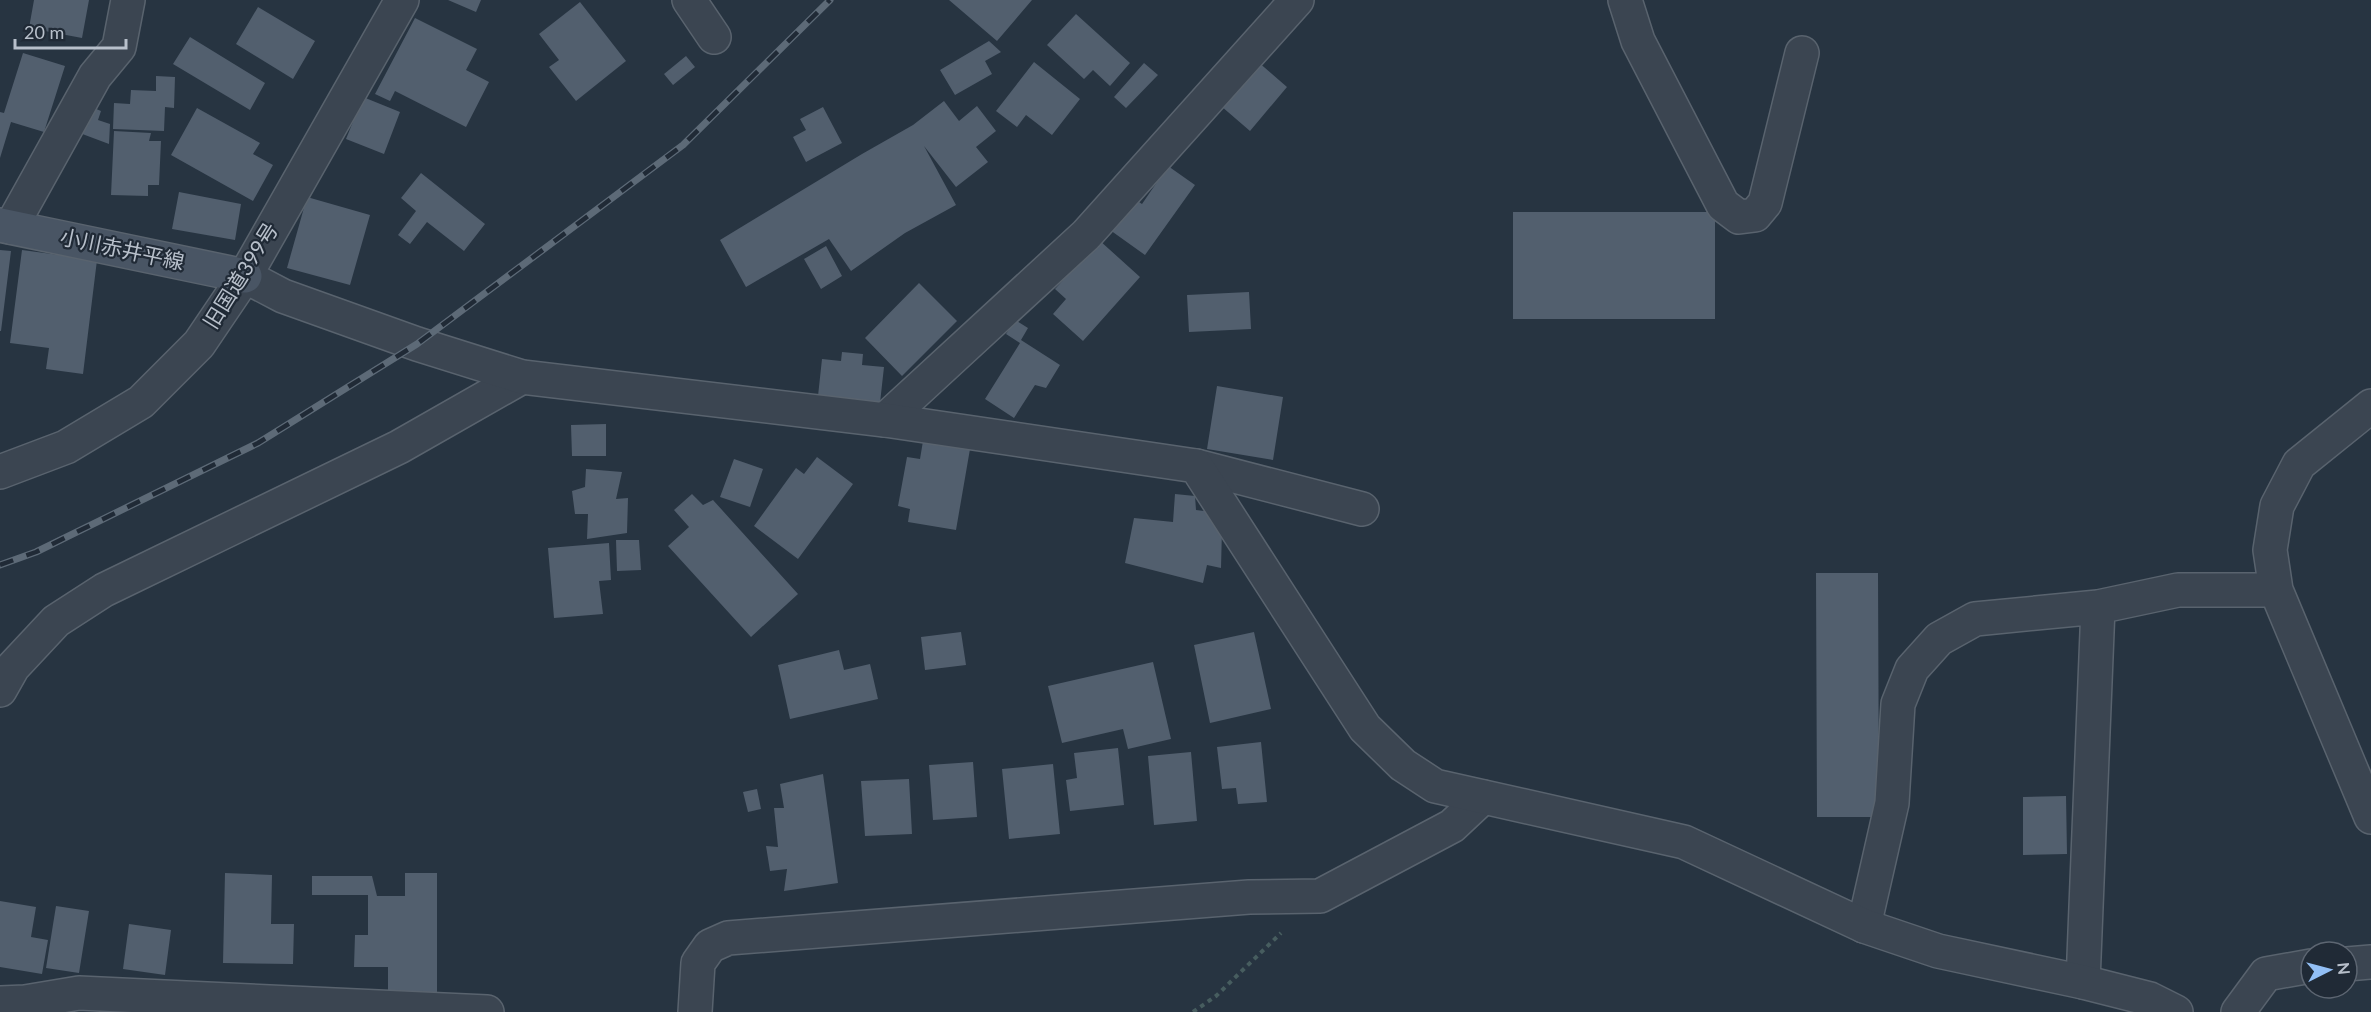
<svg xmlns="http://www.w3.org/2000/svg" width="2371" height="1012" viewBox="0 0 2371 1012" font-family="Lato,'Noto Sans JP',sans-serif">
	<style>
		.building { fill: #525f6e }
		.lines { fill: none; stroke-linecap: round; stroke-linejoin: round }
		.minor-casing { stroke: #59636e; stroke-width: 36 }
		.tertiary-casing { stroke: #59636e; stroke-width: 36 }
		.secondary-casing { stroke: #59636e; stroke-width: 36 }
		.path { stroke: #475d5f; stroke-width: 4; stroke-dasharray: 4.5 4.5; stroke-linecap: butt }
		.minor { stroke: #3b4551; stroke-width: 33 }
		.tertiary { stroke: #3b4551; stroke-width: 33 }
		.secondary { stroke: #495564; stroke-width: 33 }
		.rail-casing { stroke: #5d6a77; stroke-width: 7 }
		.rail { stroke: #202a36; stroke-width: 4.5; stroke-dasharray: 14; stroke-linecap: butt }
		.labels { text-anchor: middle; stroke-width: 4.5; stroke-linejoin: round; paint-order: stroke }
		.street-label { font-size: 21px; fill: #b8c0cb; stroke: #202a36 }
	</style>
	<rect width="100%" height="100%" fill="#273441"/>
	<path class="building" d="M34 0H89L82 38 29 28Z
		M448 0H481L476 12Z
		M949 0H1032L997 41Z
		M580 2 626 61 576 101 549 67 559 60 539 34Z
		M258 7 315 41 293 79 236 44Z
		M1076 14 1130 63 1110 86 1093 70 1084 79 1047 45Z
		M415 18 477 49 466 70 489 82 466 127 395 91 390 101 375 94Z
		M190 37 265 83 250 110 173 64Z
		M989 41 1001 52 985 61 992 74 955 95 940 70Z
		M23 53 65 66 44 132 11 122 0 158V112L4 113Z
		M686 56 695 67 673 85 664 74Z
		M1257 61 1287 87 1250 131 1221 106Z
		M1034 62 1080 99 1052 135 1026 115 1017 127 996 111Z
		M1144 63 1158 75 1126 108 1114 97Z
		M156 76 175 77 174 108 165 107 164 131 113 129 114 103 130 104 131 90 156 91Z
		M363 97 400 112 384 154 346 139Z
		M944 101 959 121 977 106 996 131 976 147 988 162 956 187 924 146 956 205 905 233 851 271 829 239 746 287 720 240 862 154 913 125Z
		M87 105 101 111 98 120 110 124 109 144 77 132Z
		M823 107 842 143 806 162 793 137 806 130 800 119Z
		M197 108 260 143 253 154 273 165 253 201 171 155Z
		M114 131 151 133 149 141H161L159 185H148V196L111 195Z
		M1168 166 1195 185 1145 255 1110 230 1133 198 1142 204Z
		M421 173 485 224 464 251 427 222 410 244 398 235 416 211 401 198Z
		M179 192 241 204 235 240 172 229Z
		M307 197 370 215 350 285 287 268Z
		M1513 212H1715V319H1513Z
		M1099 240 1140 277 1083 341 1053 314 1066 299 1055 289Z
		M826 246 842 276 821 289 804 259Z
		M0 250 11 251 1 331H0Z
		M22 250 97 260 83 374 46 369 49 348 10 343Z
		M919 283 957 321 902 376 865 338Z
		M1249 292 1251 329 1189 332 1187 295Z
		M1015 320 1028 328 1021 340 1060 365 1046 388 1035 385 1014 418 985 399 1020 343 1006 334Z
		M842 352 863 354 862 365 884 367 880 403 818 396 822 359 841 361Z
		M1217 386 1283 397 1273 460 1207 449Z
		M606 424V456H572L571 425Z
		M923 441 970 449 956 530 908 522 910 509 898 506 907 457 920 459Z
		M817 457 853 484 798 559 754 526 796 468 804 474Z
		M734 459 763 469 750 507 720 497Z
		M586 469 622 472 616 499 628 498 627 533 587 539 588 514H575L572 491 585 487Z
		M692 494 703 505 713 500 798 594 751 637 668 546 689 527 674 510Z
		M1175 494 1195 496 1196 510 1212 512 1222 529 1221 568 1207 565 1203 583 1125 563 1134 518 1173 522Z
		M616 540H639L641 570 617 571Z
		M609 543 611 580 599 581 603 614 554 618 548 548Z
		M1816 573H1878L1879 817H1817Z
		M961 632 966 665 925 670 921 637Z
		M1254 632 1271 709 1210 723 1194 645Z
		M839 650 844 670 870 664 878 699 790 719 778 665Z
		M1153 662 1171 739 1128 749 1123 729 1062 743 1048 686Z
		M1261 742 1267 802 1238 804 1236 788 1222 789 1217 747Z
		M1118 748 1124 805 1070 811 1066 780 1077 778 1074 753Z
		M1191 752 1197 821 1154 825 1148 756Z
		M973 762 977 817 933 820 929 765Z
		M1053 764 1060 834 1009 839 1002 769Z
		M823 774 838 883 784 891 787 869 770 871 766 846 778 847 774 808H784L780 784Z
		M909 779 912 834 865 836 861 781Z
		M757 789 761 809 748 812 743 792Z
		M2066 796 2067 854 2023 855V797Z
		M225 873 272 875 271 924H294L293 964 223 963Z
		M405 873H437V993H388V967H354L355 935H368V895H312V876H372L377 896H405Z
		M0 901 36 907 31 937 48 940 42 974 0 967Z
		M56 906 89 911 79 973 46 968Z
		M129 924 171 930 165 975 123 969Z"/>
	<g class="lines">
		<g class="minor-casing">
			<path id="minor" d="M689 0 714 37
				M1625 0 1638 41 1723 205 1739 217 1755 215 1765 203 1802 53
				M11 227 95 76 119 47 128 0
				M2371 406 2299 464 2277 506 2270 550 2276 590 2371 817
				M885 420 1086 235 1297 0
				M1196 466 1362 509
				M0 690 13 667 56 621 104 590 399 447 522 377
				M1864 926 1892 803 1898 704 1912 669 1939 639 1975 619 2098 607 2178 590H2276
				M2347 964 2371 962
				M2083 982 2098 607
				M0 1003 25 1002 79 993 487 1012
				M695 1012 698 963 710 946 728 938 1249 897 1320 896 1452 826 1483 797
				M2238 1012 2266 974 2311 966"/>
		</g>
		<g class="tertiary-casing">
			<path id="tertiary" d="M245 276 283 296 417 344 522 377 885 420 1196 466 1365 728 1403 765 1435 786 1684 842 1864 926 1938 951 2083 982 2150 999 2176 1012
				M0 472 66 447 141 402 199 344 245 276 402 0"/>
		</g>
		<g class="secondary-casing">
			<path id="secondary" d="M0 225 245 276"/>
		</g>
		<path class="path" d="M1193 1012 1216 996 1281 933"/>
		<use href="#minor" class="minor"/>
		<use href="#tertiary" class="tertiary"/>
		<use href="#secondary" class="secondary"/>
		<g class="rail-casing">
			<path id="rail" d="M0 565 36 552 258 443 417 344 683 145 830 0"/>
		</g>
		<use href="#rail" class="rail"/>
	</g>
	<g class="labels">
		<g class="street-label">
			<text transform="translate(122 250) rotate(12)" y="7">小川赤井平線</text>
			<text transform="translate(241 276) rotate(-58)" y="7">旧国道399号</text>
		</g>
	</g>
	<g transform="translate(2329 970) rotate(84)"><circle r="28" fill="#202a36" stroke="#5d6672" stroke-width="1.5"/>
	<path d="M0-4.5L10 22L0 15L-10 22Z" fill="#92bff5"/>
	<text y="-9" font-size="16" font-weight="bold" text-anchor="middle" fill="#b8c0cb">N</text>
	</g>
	<path d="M15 39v9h111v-9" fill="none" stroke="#b8c0cb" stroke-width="3"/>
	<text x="24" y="39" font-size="18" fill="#b8c0cb" stroke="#202a36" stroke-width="4.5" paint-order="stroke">20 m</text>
</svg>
